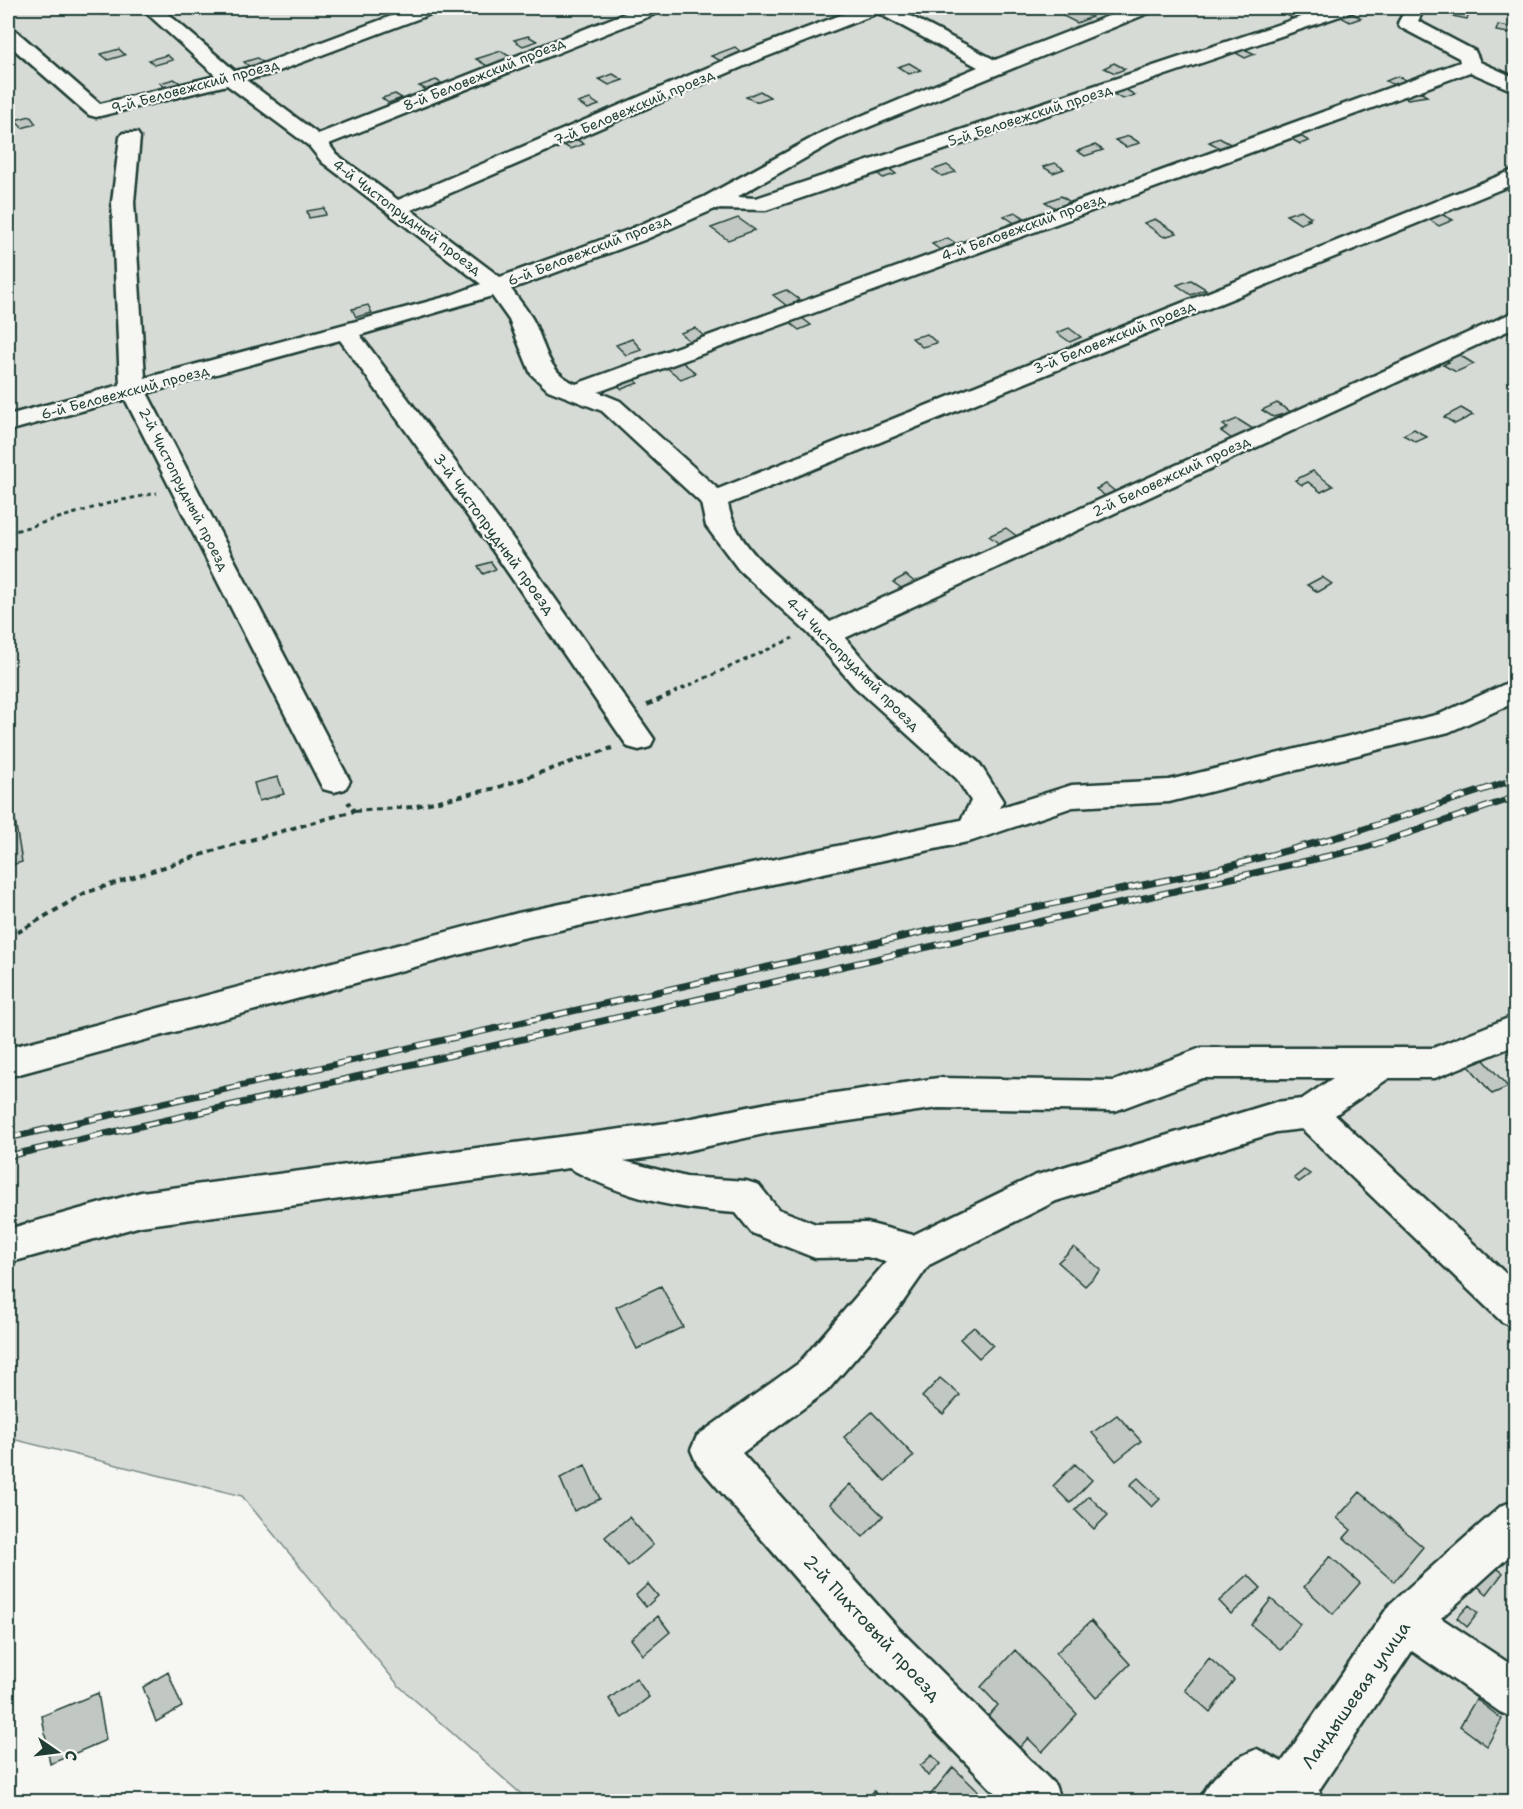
<svg xmlns="http://www.w3.org/2000/svg" width="1523" height="1809" viewBox="0 0 1523 1809" font-family="'Shantell Sans',sans-serif">
	<style>
		.green { fill: #d6dbd6; stroke: #7a8c85; stroke-width: 1.5 }
		.building { fill: #c1c8c3; stroke: #1f3d34; stroke-width: 1.5 }
		.lines { fill: none; stroke-linecap: round; stroke-linejoin: round }
		.minor-casing { stroke: #1f3d34; stroke-width: 5 }
		.path-far1 { stroke: #1f3d34; stroke-width: 3; stroke-dasharray: 4.5 4; stroke-linecap: butt }
		.path { stroke: #1f3d34; stroke-width: 4; stroke-dasharray: 6 4.5; stroke-linecap: butt }
		.minor { fill: #f6f6f2; fill-rule: evenodd }
		.rail-casing { stroke: #1f3d34; stroke-width: 7 }
		.rail { stroke: #f6f6f2; stroke-width: 4.5; stroke-dasharray: 14; stroke-linecap: butt }
		.labels { text-anchor: middle; stroke-width: 4.5; stroke-linejoin: round; paint-order: stroke }
		.far-street-label { font-size: 14px; fill: #1f3d34; stroke: #f6f6f2 }
		.street-label { font-size: 15px; fill: #1f3d34; stroke: #f6f6f2 }
		.near-street-label { font-size: 18px; fill: #1f3d34; stroke: #f6f6f2 }
	</style>
	<rect width="100%" height="100%" fill="#f6f6f2"/>
	<filter id="ink" filterUnits="userSpaceOnUse"><feTurbulence type="fractalNoise" baseFrequency=".0167" numOctaves="2"/><feDisplacementMap in="SourceGraphic" scale="12" xChannelSelector="R" yChannelSelector="G"/><feConvolveMatrix kernelMatrix="1 2 1 2 8 2 1 2 1" color-interpolation-filters="sRGB"/></filter>
	<g filter="url(#ink)">
		<path class="green" d="M8 8H1515V1801H529L399 1686 242 1496 8 1438V214L12 144H8Z"/>
		<path class="building" d="M112 8 116 11 102 15 95 9Z
			M1451 8 1471 11 1467 19 1452 16 1454 11 1449 10Z
			M1298 10 1309 14 1297 20 1286 15Z
			M1078 11 1092 17 1077 23 1063 16Z
			M1350 12 1361 18 1350 22 1339 16Z
			M1498 25 1516 28 1514 34 1496 31Z
			M528 36 537 41 523 46 514 40Z
			M735 47 743 54 723 62 711 56Z
			M119 49 125 55 108 60 101 54Z
			M1244 49 1255 54 1245 58 1234 52Z
			M501 51 512 58 487 66 476 59Z
			M167 55 173 60 155 65 149 60Z
			M257 58 264 63 250 67 244 62Z
			M909 63 921 70 909 74 898 67Z
			M1114 63 1125 69 1115 73 1104 68Z
			M613 74 623 80 609 85 599 79Z
			M1398 76 1410 82 1398 87 1386 81Z
			M174 79 182 84 167 89 160 83Z
			M436 80 445 85 429 91 419 86Z
			M1123 88 1135 95 1122 99 1110 92Z
			M1414 89 1427 96 1408 99 1400 95Z
			M760 91 770 97 756 102 746 97Z
			M395 94 402 98 388 103 382 98Z
			M590 99 599 105 588 109 578 103Z
			M30 116 36 124 22 128 15 120Z
			M1297 134 1309 141 1300 144 1288 137Z
			M1129 136 1140 143 1126 147 1115 140Z
			M573 137 584 144 570 149 559 142Z
			M1219 138 1234 146 1224 150 1209 142Z
			M1095 145 1103 150 1085 156 1077 151Z
			M1055 163 1064 169 1053 173 1043 167Z
			M947 165 956 172 942 176 933 170Z
			M886 166 896 174 883 178 873 170Z
			M1061 196 1072 203 1057 209 1045 202Z
			M324 208 326 215 309 218 307 211Z
			M1301 210 1311 217 1307 218 1310 220 1300 224 1286 215Z
			M1435 211 1453 220 1439 226 1424 216Z
			M1015 212 1028 220 1016 224 1004 216Z
			M738 218 755 230 728 240 711 228Z
			M1155 219 1177 233 1164 237 1144 223Z
			M948 238 958 245 942 251 932 244Z
			M1191 280 1206 289 1191 295 1177 285Z
			M786 290 800 300 787 306 773 295Z
			M368 305 372 313 356 317 352 309Z
			M802 318 811 325 799 330 790 323Z
			M695 328 705 337 691 342 680 333Z
			M1069 328 1081 337 1070 342 1057 333Z
			M927 334 937 343 922 347 912 338Z
			M632 339 642 350 626 355 616 345Z
			M1453 351 1474 364 1456 372 1443 365 1449 362 1440 357Z
			M682 362 696 373 681 379 667 368Z
			M630 376 638 383 622 389 614 383Z
			M1277 403 1291 412 1273 417 1262 410Z
			M1461 408 1473 415 1455 424 1444 417Z
			M1237 419 1253 429 1232 439 1221 431 1227 428 1223 425Z
			M1414 429 1427 437 1416 442 1403 435Z
			M1313 471 1333 486 1321 492 1308 482 1302 485 1295 480Z
			M1106 484 1118 494 1108 498 1096 489Z
			M1006 528 1018 537 1001 545 989 536Z
			M491 562 496 569 483 574 478 566Z
			M906 575 917 584 904 590 893 582Z
			M1322 577 1332 584 1318 592 1307 585Z
			M278 777 284 794 259 801 254 783Z
			M14 814 22 862 8 866V816Z
			M1484 1060 1508 1087 1492 1094 1469 1066Z
			M1304 1170 1310 1174 1299 1182 1294 1178Z
			M1074 1247 1101 1270 1085 1286 1058 1262Z
			M661 1286 683 1327 637 1349 616 1307Z
			M974 1327 993 1345 979 1358 960 1339Z
			M940 1378 960 1395 943 1414 922 1397Z
			M872 1412 914 1456 885 1481 844 1437Z
			M1117 1415 1141 1441 1116 1461 1092 1433Z
			M1075 1464 1092 1480 1070 1503 1053 1486Z
			M585 1465 600 1499 574 1511 560 1478Z
			M1138 1478 1160 1499 1152 1507 1130 1485Z
			M850 1484 883 1516 863 1537 830 1504Z
			M1360 1492 1423 1547 1394 1582 1344 1538 1351 1530 1337 1518Z
			M1089 1496 1108 1515 1094 1529 1075 1510Z
			M629 1517 653 1545 628 1566 605 1537Z
			M1330 1556 1360 1583 1333 1614 1304 1587Z
			M1485 1559 1503 1573 1487 1594 1470 1580Z
			M1248 1575 1261 1588 1231 1614 1219 1601Z
			M648 1584 658 1596 646 1607 636 1595Z
			M1271 1599 1300 1624 1281 1650 1251 1625Z
			M1469 1605 1478 1613 1467 1627 1457 1618Z
			M658 1616 670 1632 643 1655 631 1639Z
			M1091 1621 1130 1664 1096 1698 1056 1653Z
			M1015 1650 1077 1714 1042 1752 1028 1738 1012 1756 982 1723 998 1705 981 1687Z
			M1209 1658 1234 1680 1210 1712 1185 1690Z
			M168 1672 182 1707 156 1722 143 1687Z
			M636 1678 649 1697 622 1718 609 1699Z
			M98 1693 106 1740 50 1764 42 1716Z
			M1476 1699 1502 1719 1487 1746 1460 1726Z
			M932 1755 940 1764 928 1776 920 1766Z
			M953 1767 982 1795 977 1802H932L928 1798Z
			M874 1791 882 1802H863Z"/>
		<g class="lines">
			<g class="minor-casing">
				<path id="minor" d="M141 8H161L235 71 257 66 413 8H438L436 12 271 74 246 80 318 134 638 8H662L660 12 329 144 336 154 398 200 744 52 859 8H895L995 60 1129 8H1153L1151 12 837 140 737 197 756 198 1328 8H1354L1352 12 766 210 715 209 644 240 511 289C518 299 527 309 533 320 546 345 546 372 576 384L1460 62 1459 58 1400 27 1398 23 1403 14 1395 8H1421L1423 11 1418 21 1475 51 1480 62 1516 78V92L1470 72 598 392 620 401 718 489 1516 169V183L728 504C738 556 794 587 830 622L1516 311V327L845 638 875 673 979 763 1003 801 999 808 1072 785 1169 780 1440 714 1516 679V702L1449 732 1169 802 1073 807 972 841 518 939 8 1077V1048L518 913 961 820 971 801 957 779 855 687 809 634 739 570 706 526 701 503 602 411 548 390 531 374 509 320 492 296 360 335 513 539 654 739 650 747 639 750 628 747 493 551 340 340 147 393 350 781 345 789 334 792 323 789 125 399 8 431V415L120 385 112 202 120 137 123 133H137L140 137 134 202 145 378 449 296 481 284 322 162 309 146 227 85 96 117 89 115 8 44V28L15 30 100 104 216 76ZM878 13 978 67 823 132 704 197 628 230 500 277 411 210 758 60Z
					M1516 1015V1045L1435 1078H1389L1335 1115 1516 1283V1327L1502 1322 1302 1129 1276 1132 1056 1201 929 1265 898 1309 827 1391 742 1453 897 1627 1055 1785 1061 1802H1004L865 1659 697 1464 691 1450 697 1436 799 1363 886 1262 867 1257 815 1258 752 1233 736 1213C670 1208 627 1199 569 1168L141 1226 8 1263V1229L141 1192 667 1123 773 1102 938 1078 1114 1081 1201 1048H1433ZM1203 1078H1333L1302 1099 1276 1102 1034 1176 913 1235 867 1223 816 1224 778 1209 759 1185 746 1181 686 1177 624 1161 667 1155 773 1132 938 1108 1115 1111Z
					M1516 1500V1550L1441 1618 1516 1668V1719L1500 1712 1412 1651 1319 1790 1323 1802H1199C1209 1777 1232 1759 1257 1749L1282 1762 1390 1604 1501 1506Z"/>
			</g>
			<path class="path-far1" d="M8 533 113 502 157 493
				M666 696 793 638"/>
			<path class="path" d="M647 705 670 695
				M354 811 412 807 496 788 612 748
				M8 938 85 893 222 848 354 811 348 802"/>
			<use href="#minor" class="minor"/>
			<g class="rail-casing">
				<path id="rail" d="M8 1138 1008 913 1215 870 1352 833 1516 779
					M8 1156 1364 848 1516 797"/>
			</g>
			<use href="#rail" class="rail"/>
		</g>
	</g>
	<g class="labels">
		<g class="far-street-label">
			<text transform="translate(484 74) rotate(-22)" y="5">8-й Беловежский проезд</text>
			<text transform="translate(195 86) rotate(-15)" y="5">9-й Беловежский проезд</text>
			<text transform="translate(634 107) rotate(-23)" y="5">7-й Беловежский проезд</text>
			<text transform="translate(1030 115) rotate(-18)" y="5">5-й Беловежский проезд</text>
			<text transform="translate(407 217) rotate(37)" y="5">4-й Чистопрудный проезд</text>
			<text transform="translate(1023 227) rotate(-20)" y="5">4-й Беловежский проезд</text>
			<text transform="translate(589 250) rotate(-21)" y="5">6-й Беловежский проезд</text>
			<text transform="translate(1114 337) rotate(-22)" y="5">3-й Беловежский проезд</text>
			<text transform="translate(125 392) rotate(-15)" y="5">6-й Беловежский проезд</text>
			<text transform="translate(1171 476) rotate(-25)" y="5">2-й Беловежский проезд</text>
			<text transform="translate(184 489) rotate(63)" y="5">2-й Чистопрудный проезд</text>
			<text transform="translate(853 664) rotate(45)" y="5">4-й Чистопрудный проезд</text>
		</g>
		<g class="street-label">
			<text transform="translate(494 534) rotate(54)" y="5">3-й Чистопрудный проезд</text>
		</g>
		<g class="near-street-label">
			<text transform="translate(872 1628) rotate(47)" y="6">2-й Пихтовый проезд</text>
			<text transform="translate(1356 1695) rotate(-55)" y="6">Ландышевая улица</text>
		</g>
	</g>
	<rect width="1523" height="1809" fill="none" stroke="#f6f6f2" stroke-width="30"/>
	<rect x="15" y="15" width="1493" height="1779" fill="none" stroke="#1f3d34" stroke-width="2" filter="url(#ink)"/>
	<g transform="translate(57 1752) rotate(104)" stroke="#f6f6f2" stroke-width="4.5" paint-order="stroke">
	<path d="M0-4.5L10 22L0 15L-10 22Z" fill="#1f3d34"/>
	<text y="-9" font-size="16" font-weight="bold" text-anchor="middle" fill="#1f3d34">С</text>
	</g>
</svg>
